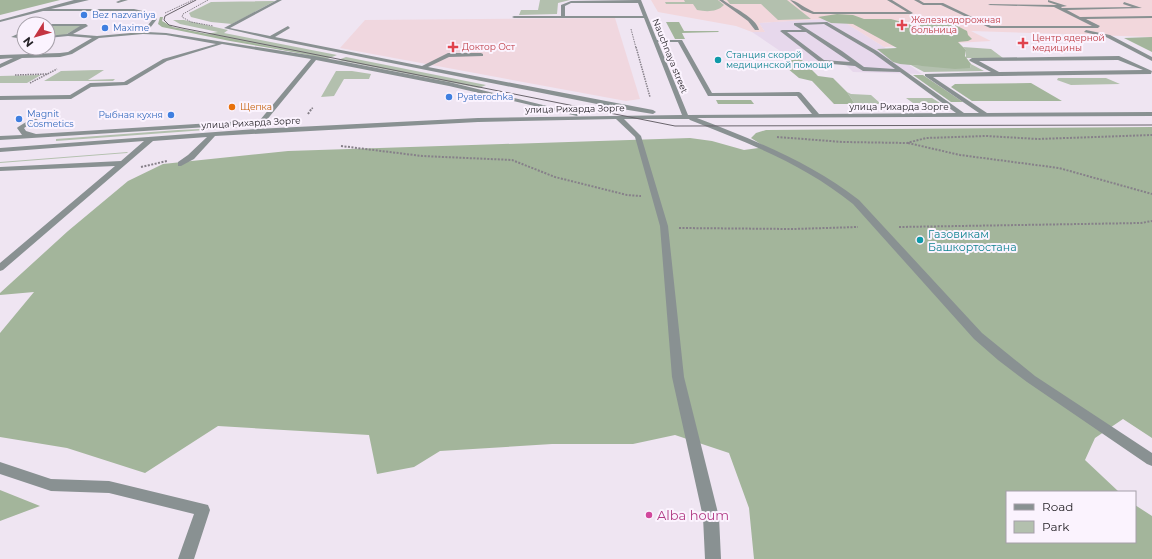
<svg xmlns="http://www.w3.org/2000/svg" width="1152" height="559" viewBox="0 0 1152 559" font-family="Montserrat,sans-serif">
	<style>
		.commercial { fill: #f0d7df }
		.built { fill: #e7d8ec }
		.medical { fill: #f2d7dc }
		.green { fill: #b3c0ae }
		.forest { fill: #a3b59b }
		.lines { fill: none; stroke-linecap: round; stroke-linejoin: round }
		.path-far2 { stroke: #868089; stroke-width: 1; stroke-dasharray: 1.5 1; stroke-linecap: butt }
		.path-far1 { stroke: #868089; stroke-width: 1.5; stroke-dasharray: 1.5 1; stroke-linecap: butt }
		.path { stroke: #868089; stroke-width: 2; stroke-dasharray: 2 1.5; stroke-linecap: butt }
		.minor { fill: #899192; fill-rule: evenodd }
		.tram { stroke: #69646b; stroke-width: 1 }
		.shop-dot { fill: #3f7fe0; stroke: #fbf3fe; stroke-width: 1.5 }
		.health-dot { fill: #e0444e; stroke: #fbf3fe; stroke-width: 1.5 }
		.culture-dot { fill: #0f9aa8; stroke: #fbf3fe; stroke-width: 1.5 }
		.food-dot { fill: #e8710a; stroke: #fbf3fe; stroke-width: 1.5 }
		.hotel-dot { fill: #d1479c; stroke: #fbf3fe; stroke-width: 1.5 }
		.labels { text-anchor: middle; stroke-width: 4; stroke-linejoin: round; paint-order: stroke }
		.far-shop-label { font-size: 9px; fill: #366cbe; stroke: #fbf3fe; text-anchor: start }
		.far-health-label { font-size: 9px; fill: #be3a42; stroke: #fbf3fe; text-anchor: start }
		.far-culture-label { font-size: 9px; fill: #0d838f; stroke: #fbf3fe; text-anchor: start }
		.far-street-label { font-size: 9px; fill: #272429; stroke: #fbf3fe }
		.far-food-label { font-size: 9px; fill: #c56008; stroke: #fbf3fe; text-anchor: start }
		.culture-label { font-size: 11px; fill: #0d838f; stroke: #fbf3fe; text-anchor: start }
		.near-hotel-label { font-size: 13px; fill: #b23c85; stroke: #fbf3fe; text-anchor: start }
	</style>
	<rect width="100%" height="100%" fill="#efe5f2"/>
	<path class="commercial" d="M615 18 640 99 626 101 340 48 365 20Z"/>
	<path class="built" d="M838 18 884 47 922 74 853 72 844 63 809 62 786 55 752 32H765L759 23Z"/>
	<path class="medical" d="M651 0H1152V37L971 31 991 41 884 47 838 18 759 23 765 32H752L736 26 658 12Z"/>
	<path class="green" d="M540 0H570L558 3 557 14 519 15 521 10H538Z
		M684 0H718L724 5C717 12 707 12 697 10L693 4H666L665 2H685Z
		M727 0H787L811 19 778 20 761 4H730Z
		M275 1 232 24 211 22 191 17 189 13 211 2Z
		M173 20H184L228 30 224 33 337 55 327 59 205 34 218 32 180 24Z
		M48 26H81L65 35 48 36Z
		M963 47 991 49 1003 58H966V50Z
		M346 57 486 85 479 88 338 60Z
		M971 64 984 71 924 72 911 65 970 68Z
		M97 70H104L88 80 115 79 113 81H44L61 71Z
		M336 71H352L371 74 369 79H344L334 96 321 97Z
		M41 75 27 83H0V76Z
		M1058 78H1106L1120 84 1071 85 1057 80Z
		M847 92 851 94 871 95 881 104H855Z
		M906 98H932L940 103H913Z
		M246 127 56 141V139L178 130Z
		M128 152 127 153 0 163V162Z"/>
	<path class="forest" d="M0 0H60L0 15Z
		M837 14 853 15 864 19H891L920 27V21L940 17 967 31 968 35 972 39 968 41 958 42 966 50 965 56 971 64 970 68 955 69 900 64 893 62 877 49 897 48 853 24 831 23 818 17Z
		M160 17H163L162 21 173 27 311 55 230 41 162 27 158 24Z
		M666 22H679L684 31H718L719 32 682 33 685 39H675Z
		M1152 37V52L1124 38Z
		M785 56H798L818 76 833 78 847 92 855 104H834L812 81 799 78 781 63 788 61Z
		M913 75H923L963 102H951Z
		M1031 83 1062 101H972L951 87 955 84Z
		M716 100H751L754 104H718Z
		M1152 127V438L1123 419 1095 438 1085 460 1119 492H1007V542H1135V505L1152 516V559H754L749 508 729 453 675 435 633 444H552L440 451 414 467 377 474 369 435 218 426 145 473 67 448 0 437V333L34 292 0 295V293L68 231 128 181 163 164 288 151 690 138 712 141 744 150 765 147 751 138 756 133 766 130Z
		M0 490 40 506 0 521Z"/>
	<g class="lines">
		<path class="path-far2" d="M208 0 183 14 182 17 191 22 213 26
			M165 13 193 0
			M631 29 636 48"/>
		<path class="path-far1" d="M636 47 650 97
			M15 75 48 74
			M30 83 57 69
			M312 109 313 107"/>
		<path class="path" d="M308 114 312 108
			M777 137 843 142 907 143 926 138 986 136 1038 139 1152 135
			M908 143 960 155 1059 168 1152 194
			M341 146 422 156 512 160 555 177 627 195 641 196
			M141 167 167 161
			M899 227 1141 223 1152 221
			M679 228 793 229 858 227"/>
		<path class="minor" d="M74 0H89L51 9H134L152 13 157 19 147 32 166 33 315 56 449 82 580 114 577 116 449 86 316 60 261 127H257V124L0 140V136L22 135 17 128 18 127 39 114 42 116 41 117 24 128 26 131 36 134 260 120 311 59 222 44 167 61 127 85 91 87 71 99 0 100V96L70 95 90 83 124 82 163 59 216 44 166 35 143 34 99 38 72 54 60 57 22 58 0 68V64L13 58 0 59V55L60 53 68 52 92 38 68 36 48 38V36L67 34 80 26H48L47 24H86L88 26 73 34 97 36 142 32 153 19 148 15 134 11H43L0 22V20Z
			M121 0H128L118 3 116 2Z
			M277 0H282L230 28 270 36 288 26 290 28 275 37 422 66 448 53H481L483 54V56L449 57 428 67 653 110 656 112 653 114 622 109 271 39 224 28Z
			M637 0H641L657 40H682L712 93 799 92 801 93 819 114 956 113 900 72 863 71 855 66 821 63 780 31 782 30H802L794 25V23L827 22 877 51 964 113H979L925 76V74L991 72 970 61 969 60 972 58 1119 56 1152 71 1151 74 933 77 987 113 1152 112V116L697 118C754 140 810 162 859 200L982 333 1035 376 1152 453V466L1147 464 1027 382 998 360 974 339 853 204C804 164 748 143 690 120L689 119H624L641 136 668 226 684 377 719 517 721 559H705L703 517 672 377 660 226 635 137 616 119 478 122 215 136 194 159 181 166H178V162L188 155 207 137 153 141 3 270 0 271V263L115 166 0 171V167L121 161 144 141 0 152V148L256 129 478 118 682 115 644 18H514L512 17 514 16H561V5L571 1ZM571 3H638L643 16H565V6ZM824 24 873 53 895 69 864 67 842 51 801 25ZM787 32H806L850 62 824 60ZM658 42H678L708 96H797L812 114 688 115ZM1118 60 1143 70 999 72 979 61Z
			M719 0H723C733 8 756 17 759 30H755L748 21Z
			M790 0C796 0 806 9 814 12H907L887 0H892L913 13 911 14H813L802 10Z
			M914 0H919L924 3H943L991 26H1092L1054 7 988 5 990 4 1057 5 1048 2V0L1067 6 1061 7 1062 8 1132 7 1123 4 1124 2 1142 8 1067 10 1080 17 1152 16V18L1086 19 1100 26 1098 28H990L941 5H923Z
			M1086 30 1110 35 1152 57V61L1106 37 1084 32Z
			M24 31V34L19 36 24 37V39L11 37Z
			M0 462 51 479 109 481 208 505 210 510 194 559H178L194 514 109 493 51 491 0 474Z"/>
		<path class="tram" d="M196 0 165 16 164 20 169 25 182 28 675 126 1152 125"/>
	</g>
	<g class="shop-dot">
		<circle cx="84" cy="15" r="4"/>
		<circle cx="105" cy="28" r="4"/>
		<circle cx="449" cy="97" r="4"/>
		<circle cx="171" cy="115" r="4"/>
		<circle cx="19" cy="119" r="4"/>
	</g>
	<g class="health-dot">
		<path d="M900 19h4v4h4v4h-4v4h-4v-4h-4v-4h4z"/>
		<path d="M1021 37h4v4h4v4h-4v4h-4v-4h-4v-4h4z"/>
		<path d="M451 41h4v4h4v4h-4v4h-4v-4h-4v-4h4z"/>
	</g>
	<g class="culture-dot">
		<circle cx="718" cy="60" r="4"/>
		<circle cx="920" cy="240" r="4"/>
	</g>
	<circle class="food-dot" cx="232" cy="107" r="4"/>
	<circle class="hotel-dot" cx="649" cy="515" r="4"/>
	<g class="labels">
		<g class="far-shop-label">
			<text x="92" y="18">Bez nazvaniya</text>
			<text x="113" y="31">Maxime</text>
			<text x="457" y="100">Pyaterochka</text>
			<text x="27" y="117">Magnit<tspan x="27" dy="10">Cosmetics</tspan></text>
			<text x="163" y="118" text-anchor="end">Рыбная кухня</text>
		</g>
		<g class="far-health-label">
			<text x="911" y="23">Железнодорожная<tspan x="911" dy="10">больница</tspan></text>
			<text x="1032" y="41">Центр ядерной<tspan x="1032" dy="10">медицины</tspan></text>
			<text x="462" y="50">Доктор Ост</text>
		</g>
		<g class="far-culture-label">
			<text x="726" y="58">Станция скорой<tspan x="726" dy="10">медицинской помощи</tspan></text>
		</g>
		<g class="far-street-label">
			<text transform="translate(670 56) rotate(68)" y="3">Nauchnaya street</text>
			<text x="899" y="110">улица Рихарда Зорге</text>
			<text transform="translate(575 109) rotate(-1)" y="3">улица Рихарда Зорге</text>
			<text transform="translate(251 123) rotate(-3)" y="3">улица Рихарда Зорге</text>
		</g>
		<g class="far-food-label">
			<text x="240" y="110">Щепка</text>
		</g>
		<g class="culture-label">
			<text x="928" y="238">Газовикам<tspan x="928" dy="13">Башкортостана</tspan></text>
		</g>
		<g class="near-hotel-label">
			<text x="657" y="520">Alba houm</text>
		</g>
	</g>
	<rect x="1006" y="491" width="130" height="52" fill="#fbf3fe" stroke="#a6a0a9"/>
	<rect x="1014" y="504" width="20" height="6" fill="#899192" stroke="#a6a0a9"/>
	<text x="1042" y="511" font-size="12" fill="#272429">Road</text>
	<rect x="1014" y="521" width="20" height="12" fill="#b3c0ae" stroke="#a6a0a9"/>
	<text x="1042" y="531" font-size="12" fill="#272429">Park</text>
	<g transform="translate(36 36) rotate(233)"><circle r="19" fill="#fbf3fe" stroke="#a6a0a9"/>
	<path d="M0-3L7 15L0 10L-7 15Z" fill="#c43442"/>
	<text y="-6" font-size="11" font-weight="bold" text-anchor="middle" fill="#272429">N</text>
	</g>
</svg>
